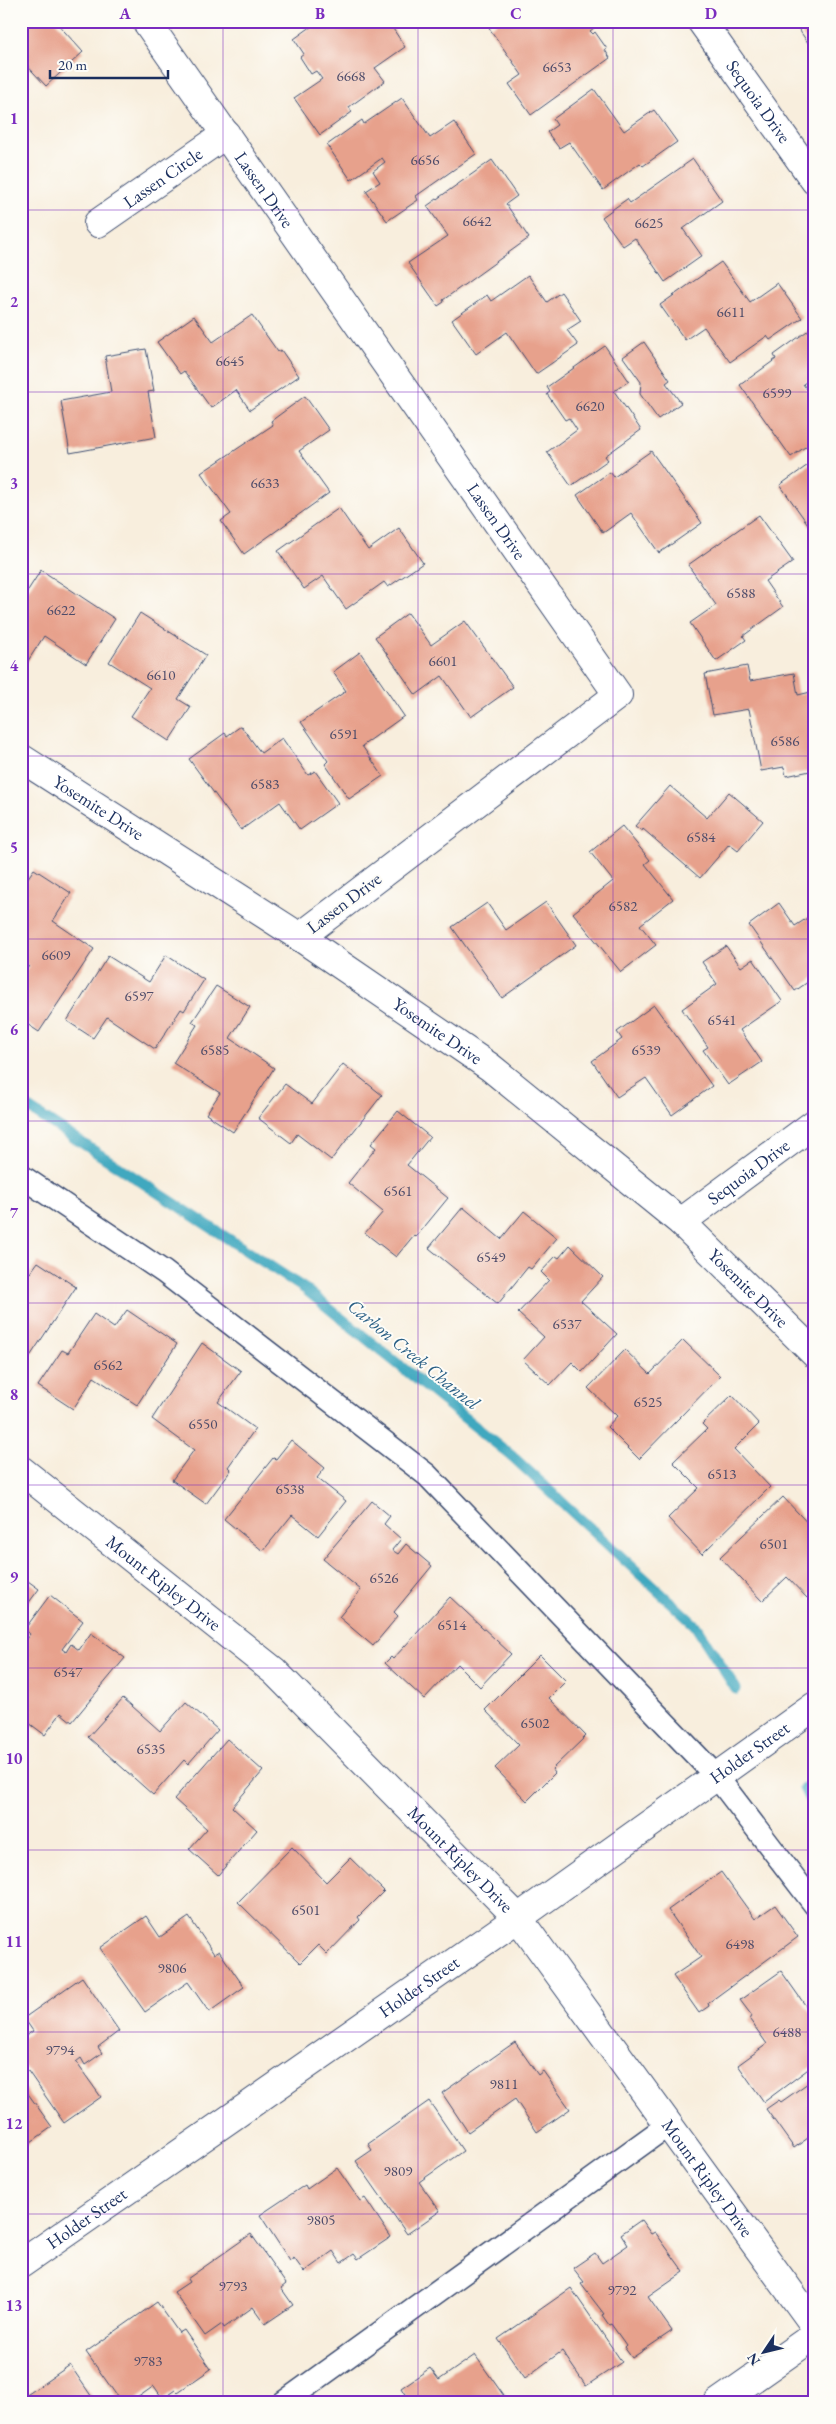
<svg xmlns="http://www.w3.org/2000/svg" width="836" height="2424" viewBox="0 0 836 2424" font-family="'EB Garamond',serif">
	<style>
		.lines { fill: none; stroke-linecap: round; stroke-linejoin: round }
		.stream { stroke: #3fa8bf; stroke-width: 11 }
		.building { fill: #e7a18c }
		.lane-casing { stroke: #3c4c71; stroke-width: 25 }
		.street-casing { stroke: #3c4c71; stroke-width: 30 }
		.secondary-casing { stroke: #3c4c71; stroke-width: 30 }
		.lane { stroke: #fff; stroke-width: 22 }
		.street { stroke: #fff; stroke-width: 28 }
		.secondary { stroke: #fff; stroke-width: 28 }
		.grid { fill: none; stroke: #7b2cbf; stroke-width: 1; stroke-opacity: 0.55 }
		.labels { text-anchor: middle; stroke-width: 4; stroke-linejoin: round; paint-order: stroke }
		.number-label { font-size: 15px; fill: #4e4c6a }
		.street-label { font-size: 18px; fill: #1b2f5e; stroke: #fdfcf7 }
		.water-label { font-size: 19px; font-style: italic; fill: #295f85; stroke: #fdfcf7 }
		.neatline { fill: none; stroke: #7b2cbf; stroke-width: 2 }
		.grid-label { font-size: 16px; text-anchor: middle; font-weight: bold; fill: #7b2cbf }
	</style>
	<rect width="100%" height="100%" fill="#fdfcf7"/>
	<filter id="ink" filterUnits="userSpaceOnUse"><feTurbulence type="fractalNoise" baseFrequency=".02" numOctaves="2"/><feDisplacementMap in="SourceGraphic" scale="10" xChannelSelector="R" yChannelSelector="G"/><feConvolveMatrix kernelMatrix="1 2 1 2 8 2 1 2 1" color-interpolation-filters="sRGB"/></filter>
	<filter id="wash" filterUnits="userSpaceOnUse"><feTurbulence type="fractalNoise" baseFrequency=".0096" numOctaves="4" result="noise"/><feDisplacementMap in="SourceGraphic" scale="20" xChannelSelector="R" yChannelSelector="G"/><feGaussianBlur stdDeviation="1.12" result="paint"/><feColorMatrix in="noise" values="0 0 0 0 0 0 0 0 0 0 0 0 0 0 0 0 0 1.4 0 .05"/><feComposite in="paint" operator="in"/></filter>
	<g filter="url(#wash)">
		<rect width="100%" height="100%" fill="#f8eedd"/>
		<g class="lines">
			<path class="stream" d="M21 1103 305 1289 513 1457 695 1625 736 1689
				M804 1788 815 1810"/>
		</g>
		<g id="blocks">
			<path class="building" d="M21 21H55L83 52 46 86 21 59Z
				M319 21H388L405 47 375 68 385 81 349 107 352 112 320 135 294 98 322 79 316 71 311 74 300 57 304 54 294 39Z
				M500 21H589L594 28 590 31 593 34 595 32 607 49 605 50 610 58 531 115 509 84 522 75 489 28Z
				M793 21H815V49L813 50Z
				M594 89 624 131 654 110 677 142 643 166 640 163 603 190 569 142 559 148 547 132 557 125 553 119Z
				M402 98 430 138 454 122 476 154 416 196 418 200 387 221 366 191 380 182 373 171 385 162 382 158 351 180 327 145 362 120 364 124Z
				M693 159 722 201 683 229 702 256 665 282 635 238 623 246 602 217 627 199 630 203Z
				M492 160 517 196 506 204 529 238 443 300 444 302 438 306 408 263 448 236 427 206Z
				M721 262 750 302 777 283 802 318 770 340 767 336 730 362 704 327 685 340 660 305Z
				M528 275 547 302 561 292 581 321 567 330 578 345 536 374 507 332 476 354 452 320 487 295 491 301Z
				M252 315 278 352 281 350 299 376 250 410 236 390 211 408 184 371 180 374 157 342 194 316 213 342Z
				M810 329 815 336V376L803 384 815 401V440L791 457 740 385 776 359 774 355Z
				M644 342 670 380 666 383 681 403 658 419 640 394 641 382 623 357Z
				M605 346 629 381 614 391 641 430 605 456 608 460 571 486 547 452 577 430 569 418 565 420 547 394 550 392 547 387Z
				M146 349 154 391 148 392 156 437 70 453 61 401 111 392 105 356Z
				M305 396 329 430 299 451 329 493 244 554 221 521 231 514 201 473 273 425 271 421Z
				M651 451 702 523 659 553 631 513 603 533 577 495 610 472 614 477Z
				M815 460V534L780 485Z
				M339 508 368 550 399 528 423 563 388 587 384 582 346 609 323 576 304 589 278 551Z
				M759 515 793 562 765 581 783 607 743 636 746 640 716 661 690 623 716 605 688 565Z
				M41 570 115 619 86 664 44 636 24 667 21 666V601Z
				M140 613 206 655 178 699 191 707 169 741 131 716 150 688 109 662Z
				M408 613 431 645 465 621 513 687 471 717 442 676 416 695 375 637Z
				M360 652 404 716 362 746 383 776 349 799 325 764 328 761 301 722 346 691 333 672Z
				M747 666 750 681 794 673 798 695 815 691V770L786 776 784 767 761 771 749 709 713 715 705 674Z
				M241 726 261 753 282 738 308 775 315 771 338 803 300 830 280 802 241 830 189 759 225 733 227 736Z
				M670 786 707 818 729 792 763 821 738 851 729 844 700 878 643 829 642 831 635 826Z
				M622 826 650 860 645 864 673 899 640 925 656 945 621 972 573 913 613 881 590 852Z
				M34 869 71 893 53 921 94 949 39 1032 21 1020V977L29 966 21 961V888Z
				M546 902 576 945 502 998 452 927 487 903 506 930Z
				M779 903 795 926 815 913V977L795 991 749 925Z
				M726 946 741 967 753 959 782 1001 740 1030 762 1062 728 1085 703 1050 708 1047 682 1009 717 984 702 962Z
				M166 955 204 980 184 1011 181 1009 155 1049 107 1017 93 1038 67 1021 108 956 149 982Z
				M216 986 250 1007 230 1038 274 1068 233 1132 206 1114 220 1093 173 1063 197 1025 192 1022Z
				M654 1005 712 1086 672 1115 646 1078 617 1097 592 1061 622 1039 617 1032Z
				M343 1064 382 1095 331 1160 297 1134 291 1143 258 1118 285 1084 312 1104Z
				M398 1111 430 1137 407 1165 448 1198 416 1237 414 1235 396 1257 365 1233 383 1212 348 1183 376 1148 371 1144Z
				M463 1207 501 1239 524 1211 557 1238 531 1269 528 1267 498 1304 429 1248Z
				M570 1245 603 1277 581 1301 617 1334 582 1372 572 1362 550 1385 523 1360 544 1337 518 1313 549 1280 541 1272 556 1256 559 1258Z
				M38 1262 76 1287 21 1370V1267L30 1273Z
				M127 1310 177 1344 137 1405 94 1377 73 1409 38 1386 62 1350 68 1353 94 1314 114 1328Z
				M683 1340 720 1376 639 1459 607 1427 617 1416 588 1388 625 1350 650 1374Z
				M202 1343 241 1371 218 1402 255 1429 228 1467 231 1470 206 1504 172 1480 194 1450 152 1419Z
				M732 1395 759 1424 734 1449 770 1487 702 1554 668 1518 699 1488 673 1462 707 1429 702 1424Z
				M291 1440 325 1468 317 1478 346 1501 318 1536 292 1515 263 1551 224 1519 273 1458 276 1459Z
				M783 1497 815 1531V1591L807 1598 787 1577 762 1601 720 1557Z
				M372 1501 390 1516 384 1524 401 1539 392 1550 398 1554 406 1544 432 1566 394 1612 398 1616 373 1646 339 1617 361 1590 323 1559Z
				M21 1576 39 1589 21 1613Z
				M50 1595 83 1621 62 1649 66 1652 71 1644 79 1650 91 1633 125 1658 72 1722 61 1713 45 1735 21 1717V1645L30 1634 24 1630Z
				M450 1597 511 1654 480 1687 457 1664 424 1699 385 1663 391 1657 393 1659Z
				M540 1655 566 1681 549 1698 586 1736 552 1769 555 1773 527 1801 495 1768 519 1745 485 1710Z
				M123 1698 160 1731 186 1702 218 1730 188 1764 184 1760 153 1795 88 1737Z
				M227 1739 263 1771 232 1807 257 1830 218 1875 189 1849 207 1829 174 1799Z
				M292 1847 326 1882 350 1858 384 1891 358 1917 360 1920 327 1954 318 1945 300 1963 238 1902Z
				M721 1872 755 1919 775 1905 798 1937 708 2003 709 2006 699 2013 673 1976 701 1957 668 1910Z
				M146 1916 160 1937 189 1917 214 1954 219 1951 244 1987 209 2012 188 1982 145 2012 100 1948Z
				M781 1971 815 2019V2064L764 2102 738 2065 767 2044 750 2020 752 2016 740 2000Z
				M82 1977 119 2031 98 2047 102 2053 85 2065 81 2058 76 2062 101 2097 64 2123 21 2061V2039L33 2031 24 2018Z
				M515 2042 538 2075 543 2071 570 2109 537 2132 515 2099 468 2132 442 2093Z
				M815 2078V2133L794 2148 766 2109 779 2100 781 2102Z
				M21 2084 52 2127 21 2149Z
				M429 2101 463 2151 419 2182 440 2211 407 2234 356 2161 372 2150 368 2144Z
				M337 2168 360 2201 365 2198 391 2237 358 2259 354 2254 341 2263 333 2251 304 2272 294 2258 290 2261 260 2215 305 2185 307 2189Z
				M641 2220 651 2234 655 2232 684 2272 648 2297 672 2331 632 2358 624 2347 626 2345 611 2324 609 2325 602 2315 604 2314 581 2284 584 2282 573 2268 595 2253 602 2263 628 2245 621 2234Z
				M251 2234 286 2284 281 2288 293 2305 265 2324 253 2307 224 2328 222 2324 205 2336 174 2292 189 2282 187 2279Z
				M571 2288 622 2362 586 2386 562 2351 525 2378 498 2339Z
				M157 2302 179 2333 184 2330 211 2369 178 2392 176 2390 163 2399 154 2386 130 2403H122L86 2352Z
				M475 2355 504 2396 494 2403H407L409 2401 401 2388 430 2368 439 2380Z
				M70 2365 96 2403H21V2399Z"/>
		</g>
	</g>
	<g filter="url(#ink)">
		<use href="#blocks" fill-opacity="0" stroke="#3c4c71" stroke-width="1"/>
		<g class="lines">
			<g class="lane-casing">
				<path id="lane" d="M21 1176 164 1272 427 1475 717 1777 815 1905
					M283 2403 668 2125"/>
			</g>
			<g class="street-casing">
				<g id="street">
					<path id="s1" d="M146 21 618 695 300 937"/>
					<path id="s2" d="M701 21 815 181"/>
					<path id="s3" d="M98 223 226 134"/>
					<path id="s4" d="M21 758 300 937 490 1067 681 1222 815 1354"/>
					<path id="s5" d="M681 1222 815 1123"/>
					<path id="s6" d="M21 1470 274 1671 518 1918 815 2326"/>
					<path d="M718 2403 815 2335"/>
				</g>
			</g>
			<g class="secondary-casing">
				<g id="secondary">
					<path id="s7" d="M21 2264 518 1918 815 1706"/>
				</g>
			</g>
			<use href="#lane" class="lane"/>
			<use href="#street" class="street"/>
			<use href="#secondary" class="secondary"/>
		</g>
	</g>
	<path class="grid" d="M223 21V2403M418 21V2403M613 21V2403M21 210H815M21 392H815M21 574H815M21 756H815M21 939H815M21 1121H815M21 1303H815M21 1485H815M21 1668H815M21 1850H815M21 2032H815M21 2214H815"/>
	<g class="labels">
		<g class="number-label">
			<text x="557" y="72">6653</text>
			<text x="351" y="81">6668</text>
			<text x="425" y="165">6656</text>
			<text x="477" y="226">6642</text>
			<text x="649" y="228">6625</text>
			<text x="731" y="317">6611</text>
			<text x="230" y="366">6645</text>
			<text x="777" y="398">6599</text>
			<text x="590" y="411">6620</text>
			<text x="265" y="488">6633</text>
			<text x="741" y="598">6588</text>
			<text x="61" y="615">6622</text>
			<text x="443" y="666">6601</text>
			<text x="161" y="680">6610</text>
			<text x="344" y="739">6591</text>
			<text x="785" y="746">6586</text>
			<text x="265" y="789">6583</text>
			<text x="701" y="842">6584</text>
			<text x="623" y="911">6582</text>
			<text x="56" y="960">6609</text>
			<text x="139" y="1001">6597</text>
			<text x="722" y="1025">6541</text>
			<text x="215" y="1055">6585</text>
			<text x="646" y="1055">6539</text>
			<text x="398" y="1196">6561</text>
			<text x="491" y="1262">6549</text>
			<text x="567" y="1329">6537</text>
			<text x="108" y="1370">6562</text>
			<text x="648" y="1407">6525</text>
			<text x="203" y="1429">6550</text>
			<text x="722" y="1479">6513</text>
			<text x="290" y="1494">6538</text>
			<text x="774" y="1549">6501</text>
			<text x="384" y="1583">6526</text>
			<text x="452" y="1630">6514</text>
			<text x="68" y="1677">6547</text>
			<text x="535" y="1728">6502</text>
			<text x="151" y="1754">6535</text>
			<text x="306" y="1915">6501</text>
			<text x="740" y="1949">6498</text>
			<text x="172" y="1973">9806</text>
			<text x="787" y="2037">6488</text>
			<text x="60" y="2055">9794</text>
			<text x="504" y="2089">9811</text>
			<text x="398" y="2176">9809</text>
			<text x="321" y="2225">9805</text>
			<text x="233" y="2291">9793</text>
			<text x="622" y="2295">9792</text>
			<text x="148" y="2366">9783</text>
		</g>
		<g class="street-label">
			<text dy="6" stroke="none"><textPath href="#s2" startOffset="99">Sequoia Drive</textPath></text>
			<text dy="6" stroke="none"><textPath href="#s3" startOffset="79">Lassen Circle</textPath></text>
			<text dy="6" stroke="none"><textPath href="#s1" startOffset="206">Lassen Drive</textPath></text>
			<text dy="6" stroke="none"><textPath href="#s1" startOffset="611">Lassen Drive</textPath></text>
			<text dy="6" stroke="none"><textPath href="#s4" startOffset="92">Yosemite Drive</textPath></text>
			<text transform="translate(344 903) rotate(-37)" y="6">Lassen Drive</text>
			<text dy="6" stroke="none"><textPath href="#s4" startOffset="498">Yosemite Drive</textPath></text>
			<text dy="6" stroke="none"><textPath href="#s5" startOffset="84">Sequoia Drive</textPath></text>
			<text dy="6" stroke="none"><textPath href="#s4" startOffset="902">Yosemite Drive</textPath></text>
			<text dy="6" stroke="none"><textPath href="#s6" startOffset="182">Mount Ripley Drive</textPath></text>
			<text dy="6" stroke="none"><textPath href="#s7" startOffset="890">Holder Street</textPath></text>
			<text dy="6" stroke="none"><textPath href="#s6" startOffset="588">Mount Ripley Drive</textPath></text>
			<text dy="6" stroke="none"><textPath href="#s7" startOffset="485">Holder Street</textPath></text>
			<text dy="6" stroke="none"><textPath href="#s6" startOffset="992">Mount Ripley Drive</textPath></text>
			<text dy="6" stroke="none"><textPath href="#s7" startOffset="80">Holder Street</textPath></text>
		</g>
		<g class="water-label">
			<text transform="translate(414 1354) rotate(39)" y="7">Carbon Creek Channel</text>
		</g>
	</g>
	<rect width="836" height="2424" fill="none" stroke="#fdfcf7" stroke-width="55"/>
	<g transform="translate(764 2352) rotate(235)" stroke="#fdfcf7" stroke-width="4" paint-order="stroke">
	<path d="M0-4L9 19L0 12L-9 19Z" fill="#1b2f5e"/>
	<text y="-8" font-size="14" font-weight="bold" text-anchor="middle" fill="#1b2f5e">N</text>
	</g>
	<path d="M50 70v8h118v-8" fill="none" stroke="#1b2f5e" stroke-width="2.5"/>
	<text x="58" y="70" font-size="15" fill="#1b2f5e" stroke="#fdfcf7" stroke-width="4" paint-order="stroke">20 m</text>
	<rect x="28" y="28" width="780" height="2368" class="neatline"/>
	<g class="grid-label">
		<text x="125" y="19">A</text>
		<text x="320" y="19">B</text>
		<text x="516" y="19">C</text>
		<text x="711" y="19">D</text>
		<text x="14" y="124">1</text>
		<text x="14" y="307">2</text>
		<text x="14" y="489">3</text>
		<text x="14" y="671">4</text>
		<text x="14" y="853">5</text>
		<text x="14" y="1035">6</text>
		<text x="14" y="1218">7</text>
		<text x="14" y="1400">8</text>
		<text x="14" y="1582">9</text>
		<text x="14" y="1764">10</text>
		<text x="14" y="1947">11</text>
		<text x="14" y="2129">12</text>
		<text x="14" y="2311">13</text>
	</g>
</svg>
